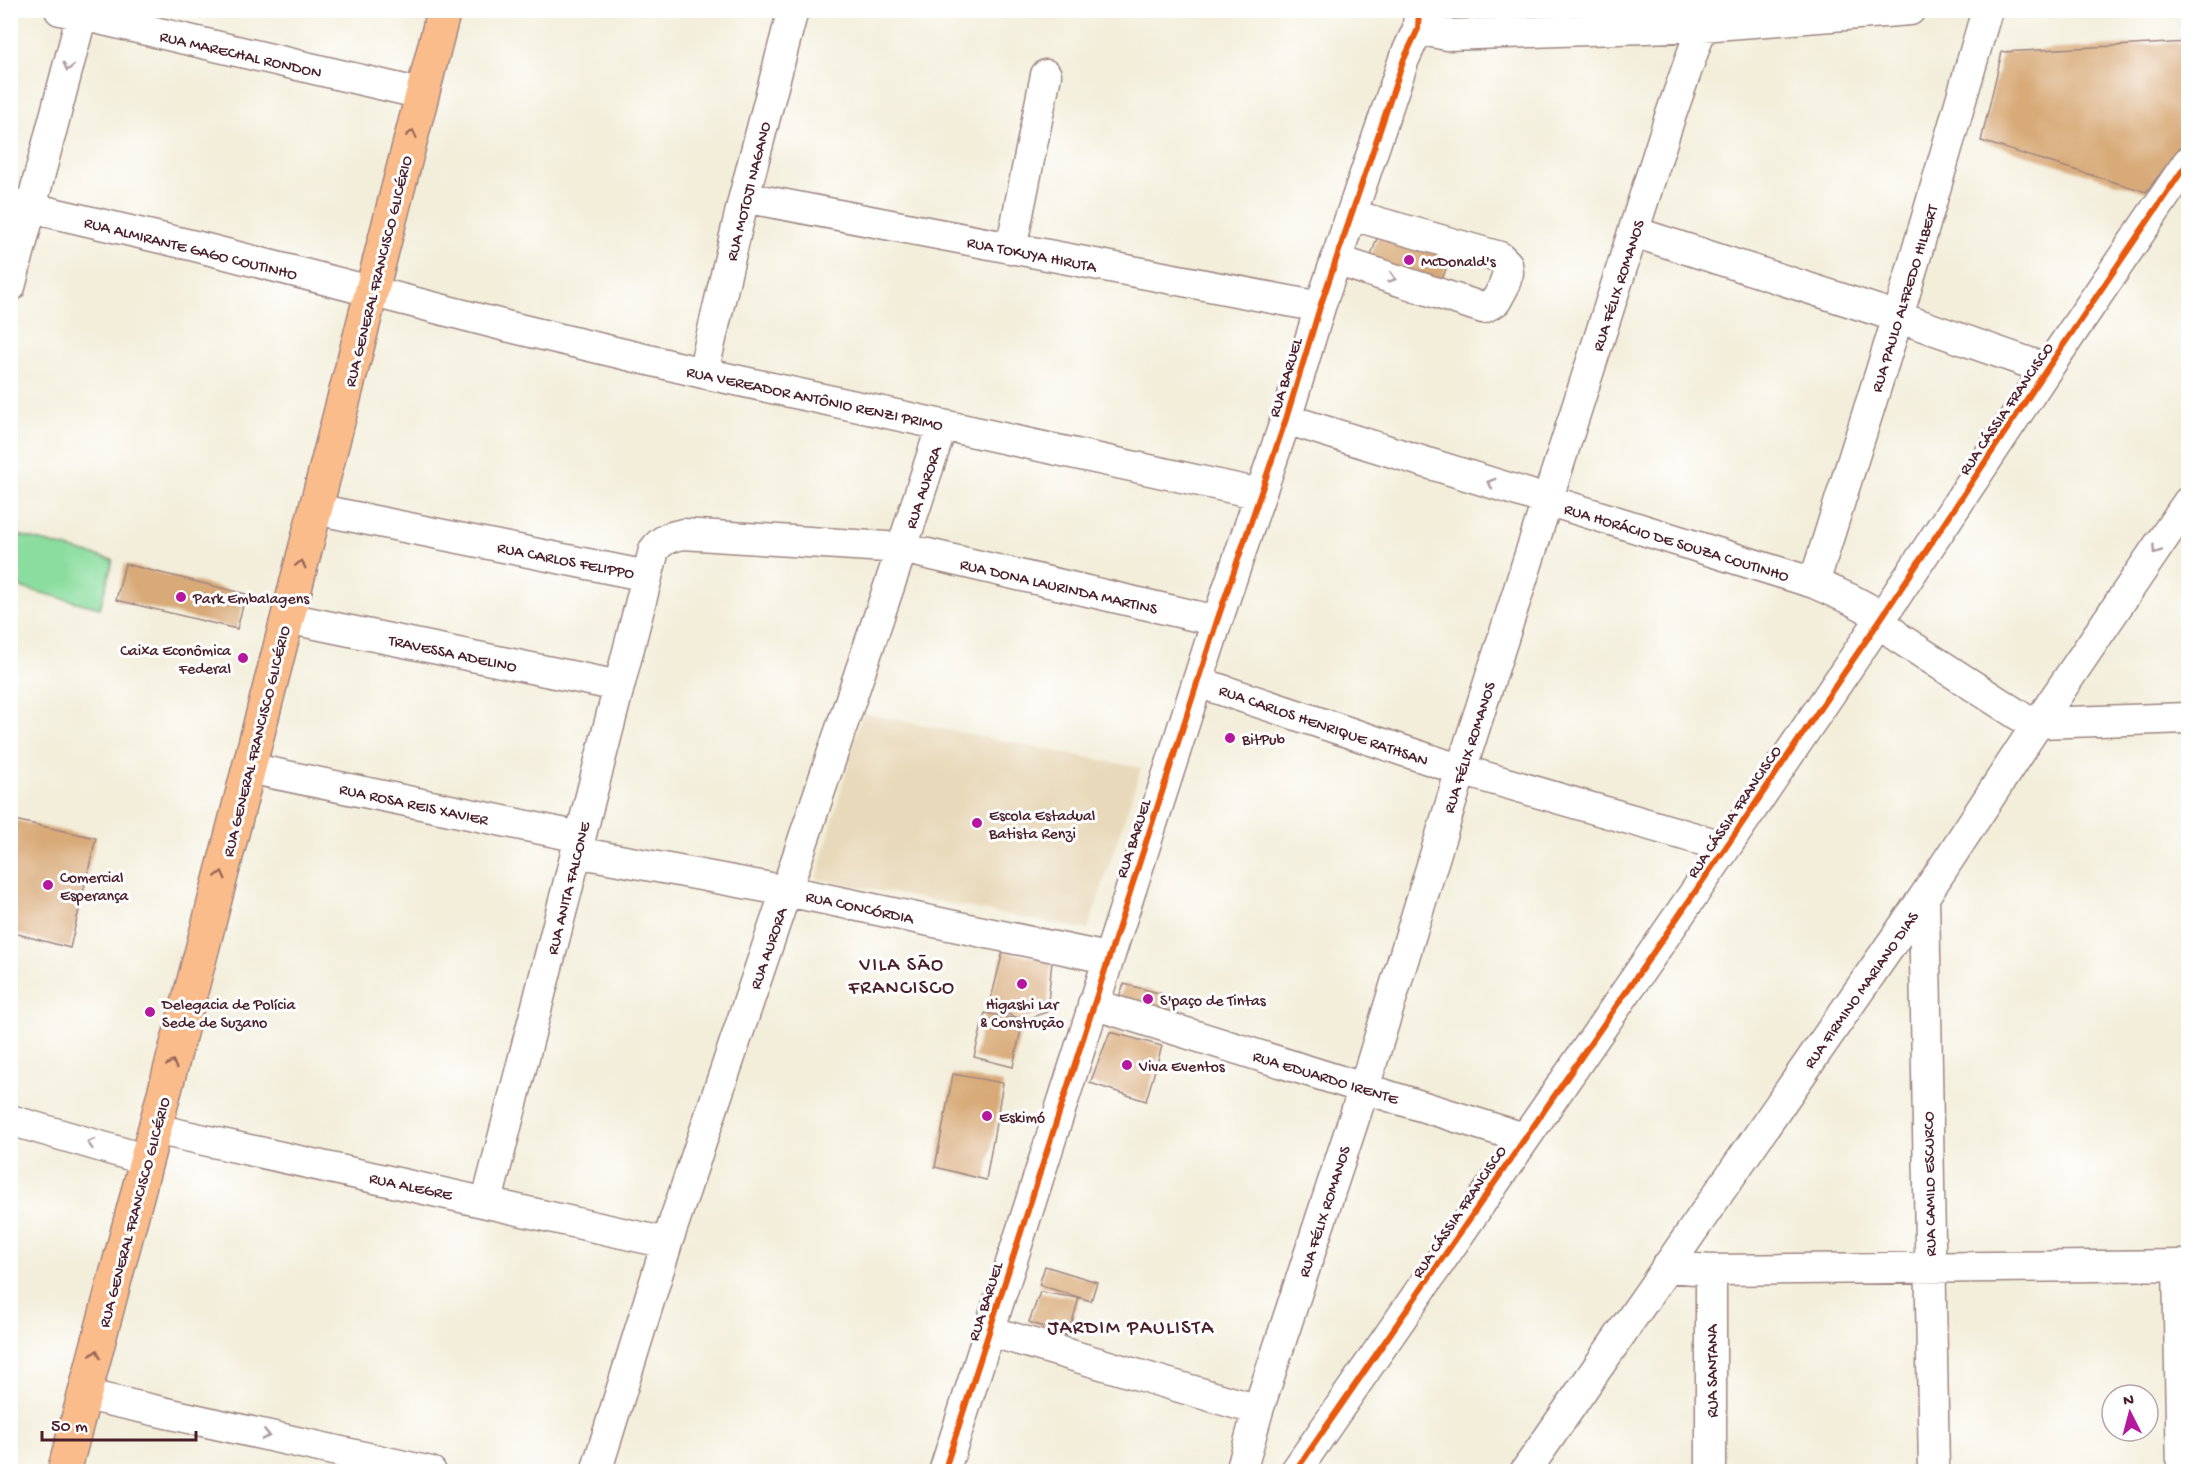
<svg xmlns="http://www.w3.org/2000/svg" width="2199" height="1482" viewBox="0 0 2199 1482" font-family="'Gochi Hand',sans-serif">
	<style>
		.built { fill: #e8d9ba }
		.green { fill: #8add9e; stroke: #6a7e64; stroke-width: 1.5 }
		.building { fill: #d8aa78 }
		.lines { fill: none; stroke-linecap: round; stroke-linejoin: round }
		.minor-casing { stroke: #9e8682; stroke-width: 33 }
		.major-casing { stroke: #9e8682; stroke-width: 36 }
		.minor { stroke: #fff; stroke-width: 30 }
		.major { stroke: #fabc8b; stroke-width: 33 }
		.cycleway-casing { stroke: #fff; stroke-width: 10 }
		.cycleway { stroke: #e8590c; stroke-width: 6 }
		.oneway { stroke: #ae9aa0 }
		.oneway2 { stroke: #996656 }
		.poi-dot { fill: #b5179e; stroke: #fff; stroke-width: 2 }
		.labels { text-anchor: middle; stroke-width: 6; stroke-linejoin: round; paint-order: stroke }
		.street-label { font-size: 16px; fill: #4a1f2b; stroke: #fff }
		.poi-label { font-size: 16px; fill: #4a1f2b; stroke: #fff; text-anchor: start }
		.quarter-label { font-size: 20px; letter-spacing: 1.5px; fill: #4a1f2b; stroke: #fff }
	</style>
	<rect width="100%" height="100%" fill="#fff"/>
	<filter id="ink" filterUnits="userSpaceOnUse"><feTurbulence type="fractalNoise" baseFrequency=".0167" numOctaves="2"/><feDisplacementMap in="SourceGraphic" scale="12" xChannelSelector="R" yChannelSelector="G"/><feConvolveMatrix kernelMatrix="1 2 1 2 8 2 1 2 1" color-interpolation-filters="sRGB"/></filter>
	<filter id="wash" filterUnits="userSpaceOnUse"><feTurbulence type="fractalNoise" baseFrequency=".008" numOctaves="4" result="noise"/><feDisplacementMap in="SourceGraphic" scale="24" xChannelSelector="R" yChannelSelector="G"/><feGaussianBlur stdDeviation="1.35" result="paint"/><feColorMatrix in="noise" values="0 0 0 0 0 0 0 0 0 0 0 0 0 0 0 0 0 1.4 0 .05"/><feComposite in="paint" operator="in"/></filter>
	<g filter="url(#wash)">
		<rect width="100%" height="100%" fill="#f3eeda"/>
		<path class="built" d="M862 713 1141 768 1088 930 817 879Z"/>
		<path class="green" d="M11 533 113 560 100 608 11 585Z"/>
		<g id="blocks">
			<path class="building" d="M2188 42V138L2146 192 1981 141 2002 52Z
				M1379 232 1450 258 1439 288 1369 262Z
				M125 564 246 594 237 629 116 600Z
				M10 819 96 838 70 948 10 932Z
				M1003 951 1052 961 1047 1012 1023 1020 1013 1067 974 1057 985 1013 1023 1020 989 1007Z
				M1124 984 1179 998 1175 1014 1118 999Z
				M1110 1032 1162 1046 1146 1101 1090 1083Z
				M953 1074 1003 1083 986 1180 935 1167Z
				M1045 1266 1097 1282 1091 1301 1039 1285Z
				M1040 1292 1079 1298 1068 1336 1029 1322Z"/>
		</g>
	</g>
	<g filter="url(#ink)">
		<use href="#blocks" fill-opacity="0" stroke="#9e8682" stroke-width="1.5"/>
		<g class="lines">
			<g class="minor-casing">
				<path id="minor" d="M60 10 422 94
					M1418 29 1447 35 1702 26 1910 10
					M744 197 1320 307
					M10 203 195 246 506 326 703 373 1260 494
					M1634 232 1898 317 2047 369
					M1011 249 1046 75
					M1336 260 1483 308 1496 301 1503 288 1508 273 1507 264 1500 257 1352 215
					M10 287 83 10
					M703 373 744 197 793 10
					M1286 419 1814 583 1850 599 1867 608 1899 638 2026 720 2038 723 2188 718
					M315 509 647 576
					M1814 583 1898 317 1987 10
					M287 618 619 686
					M1198 682 1461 770 1726 847
					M248 768 580 837
					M576 852 787 891 1107 958
					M1924 897 1934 1472
					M1093 1004 1524 1138
					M10 1120 147 1160
					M155 1129 667 1243
					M487 1201 654 550C662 539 670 537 683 534L902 548 1217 621
					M2178 1265 2182 1472
					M1666 1267 1711 1270 2188 1265
					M989 1331 1258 1410
					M86 1395 431 1472
					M596 1472 667 1243 902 548 942 425
					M944 1472 1217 621 1286 419 1320 307 1404 59 1418 29 1419 10
					M1241 1472 1258 1410 1364 1088 1461 770 1669 120 1702 26
					M1295 1472 1726 847 1880 620 2047 369 2188 162
					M1525 1472 1924 897 2038 723 2188 502
					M1711 1472V1270"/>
			</g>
			<g class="major-casing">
				<path id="major" d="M64 1472 203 946 444 10"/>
			</g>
			<use href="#minor" class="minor"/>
			<use href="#major" class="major"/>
			<g class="cycleway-casing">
				<path id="cycleway" d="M944 1472 1217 621 1286 419 1320 307 1404 59 1418 29 1419 10
					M1295 1472 1726 847 1880 620 2047 369 2188 162"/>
			</g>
			<use href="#cycleway" class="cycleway"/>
		</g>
		<defs><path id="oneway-chevron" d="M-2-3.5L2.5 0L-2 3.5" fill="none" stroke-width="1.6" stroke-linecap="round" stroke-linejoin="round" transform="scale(1.5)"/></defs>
		<g class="oneway">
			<use href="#oneway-chevron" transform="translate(68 67) rotate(104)"/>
			<use href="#oneway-chevron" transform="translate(1392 278) rotate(18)"/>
			<use href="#oneway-chevron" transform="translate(1491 483) rotate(-163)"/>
			<use href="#oneway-chevron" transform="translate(2156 550) rotate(124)"/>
			<use href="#oneway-chevron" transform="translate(91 1143) rotate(-164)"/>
			<use href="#oneway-chevron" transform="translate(266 1435) rotate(13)"/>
		</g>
		<g class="oneway2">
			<use href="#oneway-chevron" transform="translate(412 134) rotate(-76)"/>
			<use href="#oneway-chevron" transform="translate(301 564) rotate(-76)"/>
			<use href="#oneway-chevron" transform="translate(221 875) rotate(-76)"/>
			<use href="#oneway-chevron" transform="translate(172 1064) rotate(-75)"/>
			<use href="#oneway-chevron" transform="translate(96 1354) rotate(-76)"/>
		</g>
	</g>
	<g class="poi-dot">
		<circle cx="1409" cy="260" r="6"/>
		<circle cx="181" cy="597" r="6"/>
		<circle cx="243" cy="658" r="6"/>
		<circle cx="1230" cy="738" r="6"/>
		<circle cx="977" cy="823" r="6"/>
		<circle cx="48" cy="885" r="6"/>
		<circle cx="1022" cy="984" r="6"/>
		<circle cx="1148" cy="999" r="6"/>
		<circle cx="150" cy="1012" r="6"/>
		<circle cx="1127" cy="1065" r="6"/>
		<circle cx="987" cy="1116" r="6"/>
	</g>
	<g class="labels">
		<g class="street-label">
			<text transform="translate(241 53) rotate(13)" y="6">RUA MARECHAL RONDON</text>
			<text transform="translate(747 191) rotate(-76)" y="6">RUA MOTOJI NAGANO</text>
			<text transform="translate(191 247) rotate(14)" y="6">RUA ALMIRANTE GAGO COUTINHO</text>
			<text transform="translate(1032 253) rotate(11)" y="6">RUA TOKUYA HIRUTA</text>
			<text transform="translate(377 271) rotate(-76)" y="6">RUA GENERAL FRANCISCO GLICÉRIO</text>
			<text transform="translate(1617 285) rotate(-72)" y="6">RUA FÉLIX ROMANOS</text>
			<text transform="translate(1903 298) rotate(-73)" y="6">RUA PAULO ALFREDO HILBERT</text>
			<text transform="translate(1284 377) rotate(-73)" y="6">RUA BARUEL</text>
			<text transform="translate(815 397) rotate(12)" y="6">RUA VEREADOR ANTÔNIO RENZI PRIMO</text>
			<text transform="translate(2005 408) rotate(-56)" y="6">RUA CÁSSIA FRANCISCO</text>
			<text transform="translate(922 487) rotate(-72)" y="6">RUA AURORA</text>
			<text transform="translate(1677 541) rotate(17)" y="6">RUA HORÁCIO DE SOUZA COUTINHO</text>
			<text transform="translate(566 559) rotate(11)" y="6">RUA CARLOS FELIPPO</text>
			<text transform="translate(1059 585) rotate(13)" y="6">RUA DONA LAURINDA MARTINS</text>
			<text transform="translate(453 652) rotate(12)" y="6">TRAVESSA ADELINO</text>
			<text transform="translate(1324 724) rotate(19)" y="6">RUA CARLOS HENRIQUE RATHSAN</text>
			<text transform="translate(255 741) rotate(-76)" y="6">RUA GENERAL FRANCISCO GLICÉRIO</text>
			<text transform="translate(1468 747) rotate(-72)" y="6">RUA FÉLIX ROMANOS</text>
			<text transform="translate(414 803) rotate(12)" y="6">RUA ROSA REIS XAVIER</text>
			<text transform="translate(1733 811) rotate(-56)" y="6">RUA CÁSSIA FRANCISCO</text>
			<text transform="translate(1132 838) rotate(-72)" y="6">RUA BARUEL</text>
			<text transform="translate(567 888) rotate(-76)" y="6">RUA ANITA FALCONE</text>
			<text transform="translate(860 906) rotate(12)" y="6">RUA CONCÓRDIA</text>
			<text transform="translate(767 948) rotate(-71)" y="6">RUA AURORA</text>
			<text transform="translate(1860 989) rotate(-55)" y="6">RUA FIRMINO MARIANO DIAS</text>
			<text transform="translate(1326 1076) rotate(17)" y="6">RUA EDUARDO IRENTE</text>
			<text transform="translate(1928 1184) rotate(-91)" y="6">RUA CAMILO ESCURCO</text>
			<text transform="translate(411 1185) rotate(12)" y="6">RUA ALEGRE</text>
			<text transform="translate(1323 1211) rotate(-72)" y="6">RUA FÉLIX ROMANOS</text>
			<text transform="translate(1458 1211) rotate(-56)" y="6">RUA CÁSSIA FRANCISCO</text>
			<text transform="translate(133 1212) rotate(-75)" y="6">RUA GENERAL FRANCISCO GLICÉRIO</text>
			<text transform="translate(984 1301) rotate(-72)" y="6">RUA BARUEL</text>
			<text transform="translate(1711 1371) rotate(-90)" y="6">RUA SANTANA</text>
		</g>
		<g class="poi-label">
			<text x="1421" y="266">McDonald's</text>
			<text x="193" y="603">Park Embalagens</text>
			<text x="231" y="655" text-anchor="end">Caixa Econômica<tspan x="231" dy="18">Federal</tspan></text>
			<text x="1242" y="744">BitPub</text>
			<text x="989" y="820">Escola Estadual<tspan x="989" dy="18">Batista Renzi</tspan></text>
			<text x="60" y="882">Comercial<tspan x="60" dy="18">Esperança</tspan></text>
			<text x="1160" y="1005">S'paço de Tintas</text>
			<text x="162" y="1009">Delegacia de Polícia<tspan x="162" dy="18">Sede de Suzano</tspan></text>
			<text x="1022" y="1009" text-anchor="middle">Higashi Lar<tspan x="1022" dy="18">&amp; Construção</tspan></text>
			<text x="1139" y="1071">Viva Eventos</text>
			<text x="999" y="1122">Eskimó</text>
		</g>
		<g class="quarter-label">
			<text x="902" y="970">VILA SÃO<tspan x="902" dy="23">FRANCISCO</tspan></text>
			<text x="1131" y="1333">JARDIM PAULISTA</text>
		</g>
	</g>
	<rect width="2199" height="1482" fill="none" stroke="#fff" stroke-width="36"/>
	<g transform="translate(2130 1413) rotate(354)"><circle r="28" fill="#ffffff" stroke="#b7a5aa" stroke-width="1.5"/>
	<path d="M0-4.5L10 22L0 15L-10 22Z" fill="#b5179e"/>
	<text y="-9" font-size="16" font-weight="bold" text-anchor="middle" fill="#4a1f2b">N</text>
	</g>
	<path d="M42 1431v9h154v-9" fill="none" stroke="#4a1f2b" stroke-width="3"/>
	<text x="51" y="1431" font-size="18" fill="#4a1f2b" stroke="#ffffff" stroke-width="4.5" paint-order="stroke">50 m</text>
</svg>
